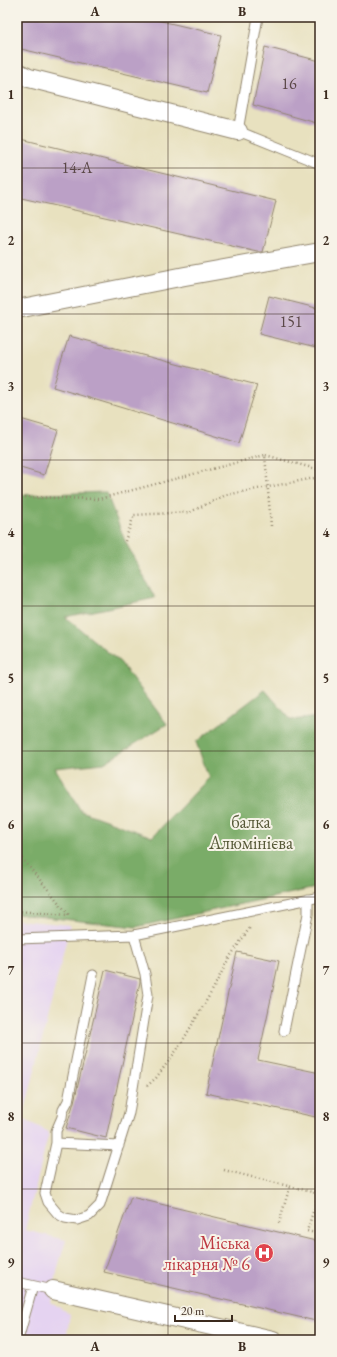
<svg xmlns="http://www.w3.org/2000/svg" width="337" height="1357" viewBox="0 0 337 1357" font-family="'EB Garamond',serif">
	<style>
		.built { fill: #e5d3f1 }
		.forest { fill: #7aac67; stroke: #5a6b42 }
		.building { fill: #bba0c6 }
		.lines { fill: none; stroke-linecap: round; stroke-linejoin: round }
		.lane-casing { stroke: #92866e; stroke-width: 11 }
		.street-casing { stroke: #92866e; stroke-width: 20 }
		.path { stroke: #92866e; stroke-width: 2.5; stroke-dasharray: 1 3; stroke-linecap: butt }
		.lane { stroke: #fff; stroke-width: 9 }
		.street { stroke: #fff; stroke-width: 18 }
		.grid { fill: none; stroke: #3b2a1e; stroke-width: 1; stroke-opacity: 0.55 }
		.labels { text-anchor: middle; stroke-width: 4; stroke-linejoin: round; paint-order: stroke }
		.number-label { font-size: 16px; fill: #5b4848 }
		.park-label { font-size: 18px; fill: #575938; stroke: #f7f3e8 }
		.health-label { font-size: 18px; fill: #be3a42; stroke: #f7f3e8; text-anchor: end }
		.neatline { fill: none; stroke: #3b2a1e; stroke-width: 1.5 }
		.grid-label { font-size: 13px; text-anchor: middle; font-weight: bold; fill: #3b2a1e }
	</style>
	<rect width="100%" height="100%" fill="#f7f3e8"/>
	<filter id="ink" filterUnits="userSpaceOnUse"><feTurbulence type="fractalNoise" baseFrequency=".025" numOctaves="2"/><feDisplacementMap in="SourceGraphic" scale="8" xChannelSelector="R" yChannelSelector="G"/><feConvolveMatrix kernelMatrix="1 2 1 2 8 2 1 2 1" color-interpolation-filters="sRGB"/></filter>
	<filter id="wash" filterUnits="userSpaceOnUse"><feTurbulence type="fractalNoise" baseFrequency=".012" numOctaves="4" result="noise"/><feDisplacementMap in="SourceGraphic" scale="16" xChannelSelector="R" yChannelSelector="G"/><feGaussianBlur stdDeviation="0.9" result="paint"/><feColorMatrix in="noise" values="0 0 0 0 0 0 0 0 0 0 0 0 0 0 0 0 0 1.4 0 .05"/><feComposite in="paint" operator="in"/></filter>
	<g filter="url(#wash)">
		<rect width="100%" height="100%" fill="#e8e1bf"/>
		<path class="built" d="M17 920 70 925 23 1119 49 1132 25 1230 66 1240 58 1267 51 1302 70 1315 66 1340H17Z"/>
		<path class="forest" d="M106 492 125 541 155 598 65 617 120 662 167 724 104 763 55 768 81 811 152 837 209 778 196 742 265 690 291 720 320 717V887L136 927 17 914V495Z"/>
		<g id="blocks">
			<path class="building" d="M22 17H144L221 35 207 93 17 48V34Z
				M265 47 320 61V124L253 105Z
				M17 138 276 201 263 252H258L17 197Z
				M269 296 320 309V349L259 334Z
				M69 336 257 385 239 443 53 387Z
				M17 418 58 430 44 475 17 467Z
				M237 952 279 961 258 1060 320 1073V1118L206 1093Z
				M105 970 140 979V982L106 1138 66 1128 74 1102Z
				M131 1197 320 1242V1322L104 1272Z"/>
		</g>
	</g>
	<g filter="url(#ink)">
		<use href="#blocks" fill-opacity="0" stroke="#92866e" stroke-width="1"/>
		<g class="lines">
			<g class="lane-casing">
				<path id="lane" d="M258 17 238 131 320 164
					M17 939 134 935 320 897
					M93 975 68 1101 63 1110 62 1117 56 1131V1143L45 1193 48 1202 58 1214 65 1218 77 1220 89 1216 100 1205 129 1113 148 995 145 974 134 935
					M284 1031 308 914V899
					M56 1143 119 1146
					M17 1282 53 1290
					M18 1340 33 1286"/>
			</g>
			<g class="street-casing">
				<path id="street" d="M17 72 29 78 238 131
					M17 309 185 276 320 252
					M53 1290 273 1340"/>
			</g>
			<path class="path" d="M300 17 320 22
				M17 497 99 499 265 455
				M271 526 265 455 320 470
				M125 541 134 515 190 512 226 495 320 477
				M17 852 69 915
				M17 911 68 915
				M147 1086 156 1078 179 1047 212 991 229 958 251 926
				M224 1170 320 1194
				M319 1193 307 1231 320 1234
				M279 1223 290 1186"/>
			<use href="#lane" class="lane"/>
			<use href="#street" class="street"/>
		</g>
	</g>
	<path class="grid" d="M168 17V1340M17 168H320M17 314H320M17 460H320M17 606H320M17 751H320M17 897H320M17 1043H320M17 1189H320"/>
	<defs>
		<g id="hospital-disc" transform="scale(1)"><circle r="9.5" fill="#e0444e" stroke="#f7f3e8"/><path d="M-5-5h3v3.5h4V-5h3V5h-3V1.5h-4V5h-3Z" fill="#fff"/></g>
	</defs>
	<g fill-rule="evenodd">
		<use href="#hospital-disc" x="264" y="1253"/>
	</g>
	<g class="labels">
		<g class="number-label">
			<text x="289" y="89">16</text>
			<text x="77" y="173">14-А</text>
			<text x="291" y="327">151</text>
		</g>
		<g class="park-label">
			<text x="251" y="828">балка<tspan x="251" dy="21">Алюмінієва</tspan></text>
		</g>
		<g class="health-label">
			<text x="250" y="1249">Мiська<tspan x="250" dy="21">лiкарня № 6</tspan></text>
		</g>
	</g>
	<rect width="337" height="1357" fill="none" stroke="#f7f3e8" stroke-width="44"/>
	<path d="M175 1315v6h57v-6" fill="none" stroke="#3b2a1e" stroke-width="2"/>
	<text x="181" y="1315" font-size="12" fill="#3b2a1e" stroke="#f7f3e8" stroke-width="3" paint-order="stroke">20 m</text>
	<rect x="22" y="22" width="293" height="1313" class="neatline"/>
	<g class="grid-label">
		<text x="95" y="16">A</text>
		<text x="242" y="16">B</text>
		<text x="11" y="99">1</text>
		<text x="326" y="99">1</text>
		<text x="11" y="245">2</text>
		<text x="326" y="245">2</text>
		<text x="11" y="391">3</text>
		<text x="326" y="391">3</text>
		<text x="11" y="537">4</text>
		<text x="326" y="537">4</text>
		<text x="11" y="683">5</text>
		<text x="326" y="683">5</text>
		<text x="11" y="829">6</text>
		<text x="326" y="829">6</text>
		<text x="11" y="975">7</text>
		<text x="326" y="975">7</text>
		<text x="11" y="1121">8</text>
		<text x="326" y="1121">8</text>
		<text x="11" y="1267">9</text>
		<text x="326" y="1267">9</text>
		<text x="95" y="1351">A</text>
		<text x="242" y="1351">B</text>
	</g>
</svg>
